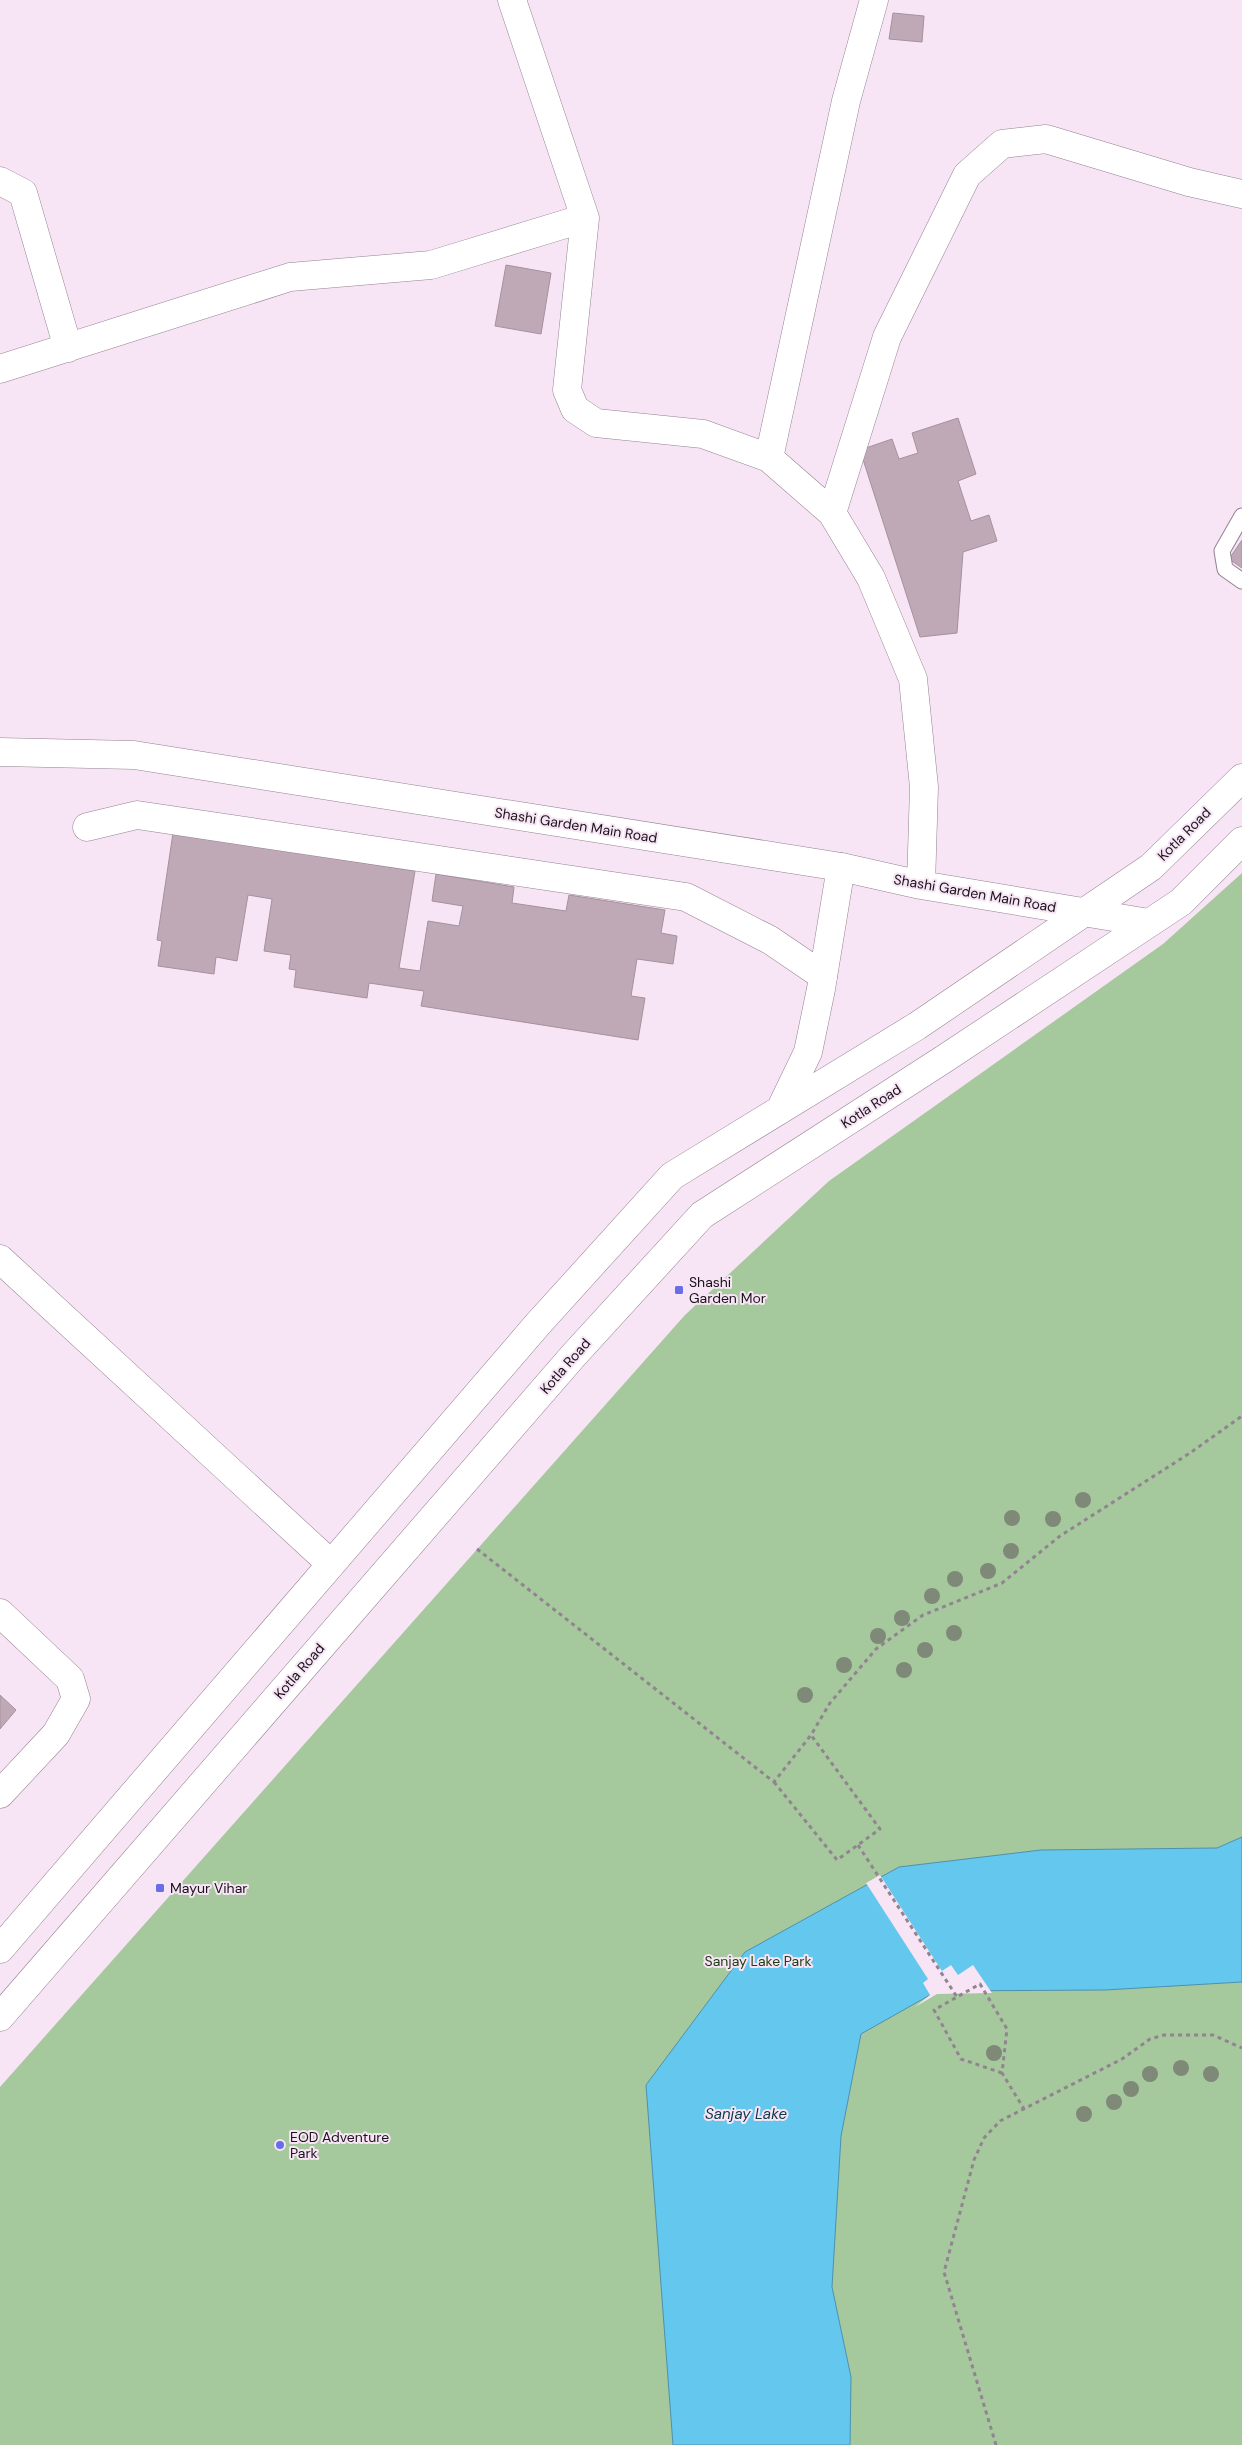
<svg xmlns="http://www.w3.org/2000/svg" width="1242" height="2445" viewBox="0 0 1242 2445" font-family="'DM Sans',sans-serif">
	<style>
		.green { fill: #a6c89d }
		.water { fill: #64c7ee; stroke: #4e91ae }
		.pier { fill: #f7e4f5 }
		.building { fill: #bfa9b7; stroke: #a5919e }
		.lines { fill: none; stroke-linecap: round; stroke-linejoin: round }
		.lane-casing { stroke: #948292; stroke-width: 17 }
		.street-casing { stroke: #948292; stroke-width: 29 }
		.secondary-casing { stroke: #948292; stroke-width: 29 }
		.path { stroke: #918490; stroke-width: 3; stroke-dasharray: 4 4; stroke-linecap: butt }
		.lane { stroke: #fff; stroke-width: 15 }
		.street { stroke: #fff; stroke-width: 28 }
		.secondary { stroke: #fff; stroke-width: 28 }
		.tree { fill: #7e8977 }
		.poi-dot { fill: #676fe8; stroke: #f7e4f5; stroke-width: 2 }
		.labels { text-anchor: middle; stroke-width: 4; stroke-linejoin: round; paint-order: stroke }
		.street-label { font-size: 14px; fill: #191319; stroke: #f7e4f5 }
		.poi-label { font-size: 14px; fill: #191319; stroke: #f7e4f5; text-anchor: start }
		.park-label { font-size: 14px; fill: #1b3e10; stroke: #f7e4f5 }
		.water-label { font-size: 15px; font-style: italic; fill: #0b3949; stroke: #f7e4f5 }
	</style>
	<rect width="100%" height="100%" fill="#f7e4f5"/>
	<path class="green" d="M1242 873V2445H0V2087L685 1315 829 1181 1163 944Z"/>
	<path class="water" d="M1242 1837V1982L1105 1990 937 1991 861 2034 841 2136 832 2287 851 2377 850 2445H673L646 2085 745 1952 899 1867 1041 1850 1217 1848Z"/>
	<path class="pier" d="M880 1875 942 1971 951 1965 958 1975 973 1965 992 1993 937 1994 915 2007 930 1995 923 1983 928 1979 866 1883Z"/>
	<path class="building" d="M893 13 924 16 922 42 889 39Z
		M506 265 551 273 541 334 495 326Z
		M958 418 976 474 958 481 971 521 989 515 997 541 963 552 957 633 920 637 860 450 892 439 899 459 918 453 912 433Z
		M1242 540V568L1229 559Z
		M173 833 415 871 399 968 420 971 428 921 459 926 463 906 432 901 436 874 514 887 512 903 566 911 569 895 665 910 661 933 677 936 673 964 637 959 631 996 645 998 638 1040 421 1006 424 991 369 983 367 998 294 987 296 970 289 969 291 955 264 951 272 899 248 895 237 961 216 957 214 974 158 966 162 941 157 940Z
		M0 1695 16 1710 0 1729Z"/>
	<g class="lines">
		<g class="lane-casing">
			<path id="lane" d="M1242 516 1222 551 1225 569 1242 581"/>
		</g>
		<g class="street-casing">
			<path id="street" d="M0 181 23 193 68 348
				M585 218 567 390 575 409 596 423 703 434 769 458 832 513 871 578 913 679 924 787 921 885
				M0 369 290 277 431 265 585 218 512 0
				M769 458 846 101 874 0
				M832 513 887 337 967 175 1002 144 1046 139 1189 182 1242 194
				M0 752 134 755 841 867 921 885 1149 923
				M87 827 137 815 686 897 770 940 823 976
				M0 1259 331 1564
				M0 1613 70 1679 76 1699 56 1734 0 1794"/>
		</g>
		<g class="secondary-casing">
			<path id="secondary" d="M780 1110 808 1052 821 989 841 867
				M0 1949 537 1325 672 1176 917 1026 1151 867 1242 778
				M0 2017 573 1356 702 1215 944 1059 1181 902 1242 841"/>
		</g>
		<path class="path" d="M477 1549 774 1782 811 1735 830 1703 876 1649 923 1615 1002 1583 1060 1536 1190 1453 1242 1416
			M774 1782 837 1860 880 1829 811 1735
			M858 1845 957 1997
			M1002 2073 961 2059 934 2010 980 1984 1007 2029 1002 2073 1024 2109
			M996 2445 944 2272 974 2160 984 2138 1000 2121 1122 2059 1150 2039 1164 2035H1213L1242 2048"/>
		<use href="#lane" class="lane"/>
		<use href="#street" class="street"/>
		<use href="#secondary" class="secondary"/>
	</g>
	<g class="tree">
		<circle cx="1083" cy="1500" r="8"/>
		<circle cx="1012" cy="1518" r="8"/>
		<circle cx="1053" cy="1519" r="8"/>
		<circle cx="1011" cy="1551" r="8"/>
		<circle cx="988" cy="1571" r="8"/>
		<circle cx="955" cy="1579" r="8"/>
		<circle cx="932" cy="1596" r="8"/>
		<circle cx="902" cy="1618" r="8"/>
		<circle cx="954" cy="1633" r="8"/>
		<circle cx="878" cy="1636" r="8"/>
		<circle cx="925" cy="1650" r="8"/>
		<circle cx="844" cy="1665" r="8"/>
		<circle cx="904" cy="1670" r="8"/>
		<circle cx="805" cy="1695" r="8"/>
		<circle cx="994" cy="2053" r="8"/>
		<circle cx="1181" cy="2068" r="8"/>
		<circle cx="1150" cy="2074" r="8"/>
		<circle cx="1211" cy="2074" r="8"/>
		<circle cx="1131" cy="2089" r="8"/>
		<circle cx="1114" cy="2102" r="8"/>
		<circle cx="1084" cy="2114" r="8"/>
	</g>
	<g class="poi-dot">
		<rect x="674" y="1285" width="10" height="10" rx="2.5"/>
		<rect x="155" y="1883" width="10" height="10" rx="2.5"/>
		<circle cx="280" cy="2145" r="5"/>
	</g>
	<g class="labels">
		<g class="street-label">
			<text transform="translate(576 825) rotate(9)" y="5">Shashi Garden Main Road</text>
			<text transform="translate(1184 834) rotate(-45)" y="5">Kotla Road</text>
			<text transform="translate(975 893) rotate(10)" y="5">Shashi Garden Main Road</text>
			<text transform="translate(871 1106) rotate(-33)" y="5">Kotla Road</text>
			<text transform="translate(565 1366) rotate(-49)" y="5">Kotla Road</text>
			<text transform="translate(299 1671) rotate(-49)" y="5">Kotla Road</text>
		</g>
		<g class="poi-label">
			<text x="689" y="1287">Shashi<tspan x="689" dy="16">Garden Mor</tspan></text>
			<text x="170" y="1893">Mayur Vihar</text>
			<text x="290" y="2142">EOD Adventure<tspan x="290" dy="16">Park</tspan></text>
		</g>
		<g class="park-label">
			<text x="758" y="1966">Sanjay Lake Park</text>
		</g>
		<g class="water-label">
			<text x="746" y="2119">Sanjay Lake</text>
		</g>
	</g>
</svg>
